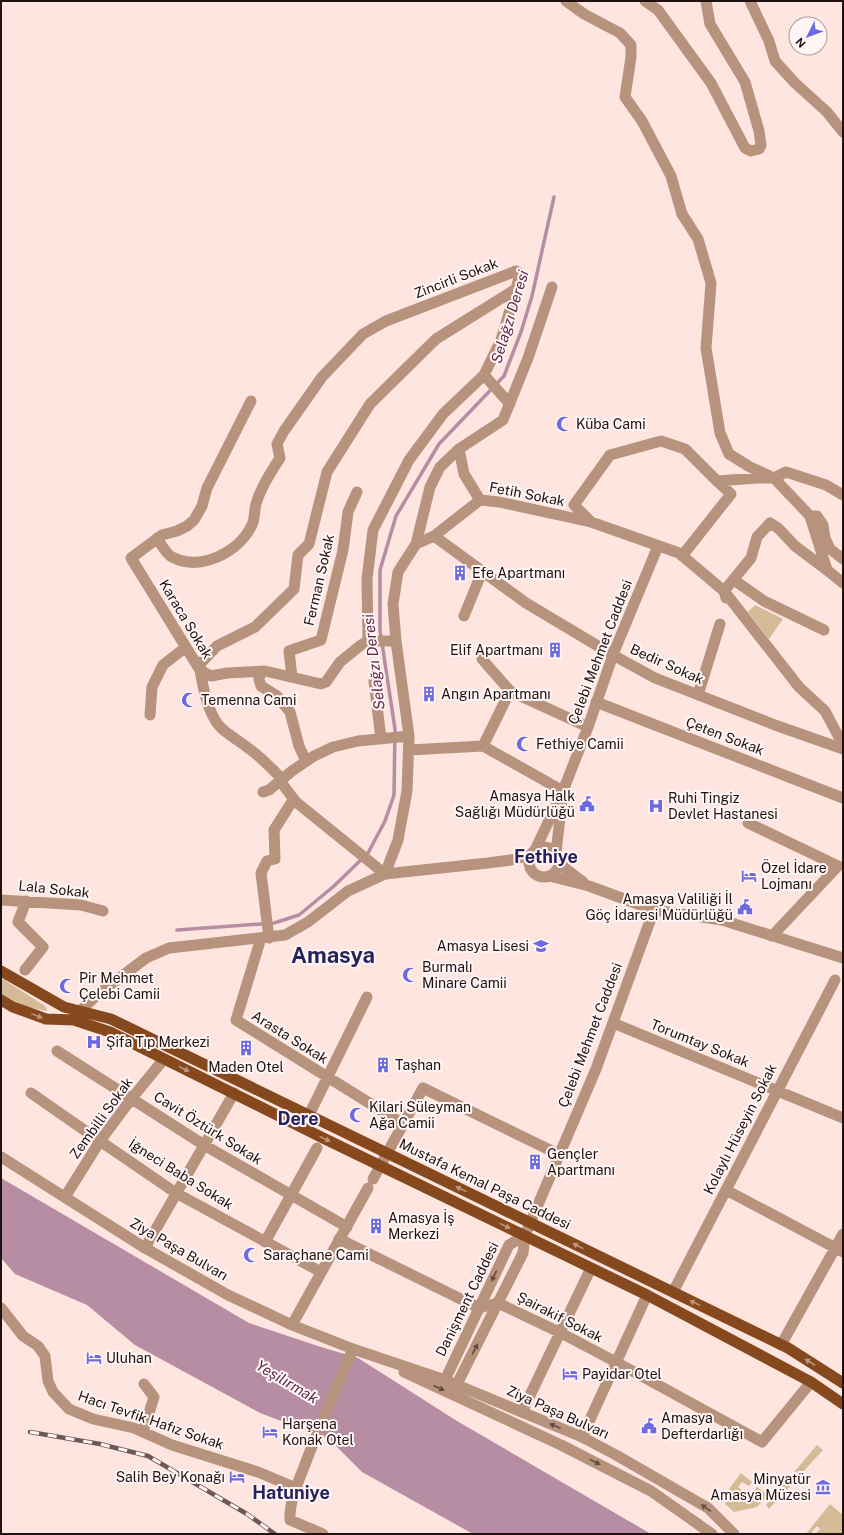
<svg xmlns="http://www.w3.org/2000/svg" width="844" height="1535" viewBox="0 0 844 1535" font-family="'Public Sans',sans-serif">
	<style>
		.green { fill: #d5ba98 }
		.water { fill: #b68da2 }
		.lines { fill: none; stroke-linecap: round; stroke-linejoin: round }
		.stream { stroke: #b68da2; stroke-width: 3.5 }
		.minor { stroke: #b7937d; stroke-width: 11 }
		.tertiary { stroke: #b7937d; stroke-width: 11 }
		.primary { stroke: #86481d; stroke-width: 11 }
		.rail-casing { stroke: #6b5956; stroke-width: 4.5 }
		.rail { stroke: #fff6f5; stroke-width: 3; stroke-dasharray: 9; stroke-linecap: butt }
		.oneway { fill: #bc967e }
		.oneway2 { fill: #644c41 }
		.labels { text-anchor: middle; stroke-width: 4; stroke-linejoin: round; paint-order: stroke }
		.street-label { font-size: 14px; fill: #201210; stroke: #fff6f5 }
		.poi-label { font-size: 14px; fill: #201210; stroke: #fff6f5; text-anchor: start }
		.water-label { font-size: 15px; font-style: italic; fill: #622c4c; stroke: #fff6f5 }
		.district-label { font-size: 18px; font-weight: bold; fill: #26235c; stroke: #fff6f5 }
		.town-label { font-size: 22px; font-weight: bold; fill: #26235c; stroke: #fff6f5 }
	</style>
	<rect width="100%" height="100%" fill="#fee5e0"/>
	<path class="green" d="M755 605 783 619 769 639 748 612Z
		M3 979 45 1006 47 1010 46 1011 27 1007 1 994V981Z
		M817 1445 823 1450 769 1509 766 1505Z
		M741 1473 752 1482 749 1486 742 1482 738 1487 744 1492 743 1493 747 1497 749 1495 754 1499 758 1495 754 1491 757 1487 768 1495 757 1507 734 1512 725 1504 727 1492Z
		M830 1504 843 1515V1534H815L820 1529 817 1526 810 1534H806Z"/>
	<path class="water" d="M1 1178 249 1323 321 1347 358 1358 457 1421 651 1534H473L362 1472 329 1439 260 1413 135 1345 87 1305 15 1274 1 1258Z"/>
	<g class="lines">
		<path class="stream" d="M177 930 274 923 299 915 334 886 368 853 385 821 394 795 395 729 380 630V570L396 516 439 444 504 376 521 332 532 296 554 197"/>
		<path class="minor" d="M750 1 769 41 775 61 795 83 827 112 843 132
			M682 214 698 239 711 283 706 348 720 433 729 454 750 467 774 478 810 516 827 570 843 583
			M484 375 510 404
			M251 401 207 488 202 506 194 520 187 526 177 531 162 535 131 558 200 670C203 686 206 704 214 718 220 731 237 739 248 748 260 756 270 767 280 777V781L296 802 385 874 398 840 407 791 409 736 396 641 393 604 398 572 416 544 434 536 480 500 499 502 591 522 679 553 724 591 799 687 825 711 843 745
			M459 449 464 474 480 500
			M810 516H817L823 525 825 538 830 549 843 559
			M591 522 574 505 610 455 661 441 685 449 717 481
			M434 536 526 603 613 655 655 678 775 725 843 749
			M157 538C161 544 166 554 172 557 201 572 239 552 252 525 255 519 254 511 256 504 261 487 271 472 280 458L277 444 284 431 322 377 363 334 386 321 516 271 520 274 516 289 436 339 370 404 327 472 309 544 298 555 294 589 255 627 217 646 201 663 200 670 211 676 227 673 265 671 321 684 326 682 340 662 361 645 368 641H396
			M416 544 430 487 440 467 459 449 503 420 528 358 552 287
			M682 556 731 494 717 481 757 478H774L786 472 826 485 843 495
			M734 580 764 601 824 630
			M726 598 724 591 751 558 757 537 770 523 778 528 795 546 827 570
			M464 616 482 572
			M368 641 367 579 373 530 409 460 443 414 484 375 501 340 516 289
			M482 659 510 691 588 727
			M261 672 259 679 261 686 277 696 290 712 299 746 306 761
			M292 677 289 651 321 640 343 550 348 512 357 492
			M374 681 381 739
			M698 695 720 624
			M596 702 843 798
			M150 715 152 687 163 665 186 647
			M483 746 510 691
			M409 750 483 746 563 791
			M263 792 269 790 292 771 314 756 333 747 358 741 409 736
			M748 823 838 866 772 936
			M1 900 81 905 103 911
			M261 938 236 1020 403 1124
			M269 938 261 873 267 861 275 859 274 830 293 800
			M25 970 43 947 18 922 26 901
			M613 1023 843 1118
			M57 1051 204 1145 347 1227
			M423 1088 558 1154
			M31 1093 100 1141 176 1193 321 1272
			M309 1115 367 997
			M726 1190 843 1252
			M65 1197 100 1141 132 1098 164 1059
			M339 1239 479 1308 498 1303 561 1333 616 1362 762 1442 811 1382
			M265 1242 317 1148
			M145 1248 234 1093
			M673 1292 835 980
			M1 1308 23 1336 38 1346 45 1356 48 1381 53 1392 69 1409 93 1419 134 1428 172 1445 258 1472 296 1488
			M781 1345 843 1234
			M522 1412 591 1268
			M143 1432 154 1397 144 1384
			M582 1437 647 1295
			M323 1534 290 1520C289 1502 298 1483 304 1467 319 1427 336 1388 353 1349"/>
		<path class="tertiary" d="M566 1 584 14 620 33 631 45V57L625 97 642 121 671 176 682 214
			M645 1 658 10 711 83 745 148 751 151 759 149 761 145 759 131 745 82 710 24 706 1
			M529 862a15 15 0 1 1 30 0a15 15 0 1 1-30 0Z
			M535 850 563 791 588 727 614 652 658 546
			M556 853 562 800
			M558 861 567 870 583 882
			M549 876 589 886 654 910 722 920 843 958
			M80 1011 97 995 146 958 169 948 285 935 308 922 348 891 385 874 488 863 511 860 531 855
			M1 1157 145 1248 228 1295 292 1325 353 1349 445 1380 582 1437 616 1455 708 1508 734 1534
			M373 1179 423 1088
			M292 1325 368 1188
			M404 1372 561 1445 651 1491 712 1534
			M445 1380 509 1245 525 1235
			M457 1384 523 1253 525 1235 596 1069 654 910"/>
		<path class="primary" d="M1 971 64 1007 111 1019 788 1348 843 1383
			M1 1000 13 1007 46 1019 74 1020 110 1032 323 1138 647 1295 811 1382 843 1404"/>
		<g class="rail-casing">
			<path id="rail" d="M30 1432 100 1444 148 1456 247 1514 275 1534"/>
		</g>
		<use href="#rail" class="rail"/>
	</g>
	<defs><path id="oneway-solid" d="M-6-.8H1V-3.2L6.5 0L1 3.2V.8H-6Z"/></defs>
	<g class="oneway">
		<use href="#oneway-solid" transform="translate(37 1016) rotate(21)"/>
		<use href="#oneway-solid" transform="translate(184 1069) rotate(26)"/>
		<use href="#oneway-solid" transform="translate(325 1139) rotate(26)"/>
		<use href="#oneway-solid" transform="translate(461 1189) rotate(-154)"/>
		<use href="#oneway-solid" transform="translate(505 1226) rotate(26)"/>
		<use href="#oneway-solid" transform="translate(578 1246) rotate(-154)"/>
		<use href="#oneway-solid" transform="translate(695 1303) rotate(-154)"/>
		<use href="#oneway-solid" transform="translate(810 1362) rotate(-147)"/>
	</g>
	<g class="oneway2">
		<use href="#oneway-solid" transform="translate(494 1276) rotate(116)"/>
		<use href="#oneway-solid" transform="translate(475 1349) rotate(-63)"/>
		<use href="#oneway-solid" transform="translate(439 1388) rotate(25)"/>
		<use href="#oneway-solid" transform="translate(555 1426) rotate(-157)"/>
		<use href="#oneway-solid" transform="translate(595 1462) rotate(27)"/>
		<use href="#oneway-solid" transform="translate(706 1508) rotate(-145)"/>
	</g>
	<defs>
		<g id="mosque-bare" transform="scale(1.2)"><path d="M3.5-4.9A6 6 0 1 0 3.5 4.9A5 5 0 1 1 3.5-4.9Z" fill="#6c69e3" stroke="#fff6f5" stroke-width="2.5" paint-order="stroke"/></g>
		<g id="building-bare" transform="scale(1.2)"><path d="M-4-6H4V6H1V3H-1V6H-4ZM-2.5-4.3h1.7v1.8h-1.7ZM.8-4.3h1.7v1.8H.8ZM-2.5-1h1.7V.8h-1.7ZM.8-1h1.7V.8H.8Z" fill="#6c69e3" stroke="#fff6f5" stroke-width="2.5" paint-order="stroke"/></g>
		<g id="civic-bare" transform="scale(1.2)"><path d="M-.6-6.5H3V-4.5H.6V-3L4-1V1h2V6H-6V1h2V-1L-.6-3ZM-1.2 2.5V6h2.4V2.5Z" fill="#6c69e3" stroke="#fff6f5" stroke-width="2.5" paint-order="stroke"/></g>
		<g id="hospital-bare" transform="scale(1.2)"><path d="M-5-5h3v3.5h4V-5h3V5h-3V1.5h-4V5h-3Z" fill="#6c69e3" stroke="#fff6f5" stroke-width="2.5" paint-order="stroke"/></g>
		<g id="hotel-bare" transform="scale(1.2)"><path d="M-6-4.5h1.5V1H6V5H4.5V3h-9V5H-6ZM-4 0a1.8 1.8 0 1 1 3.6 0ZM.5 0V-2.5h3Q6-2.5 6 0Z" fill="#6c69e3" stroke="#fff6f5" stroke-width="2.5" paint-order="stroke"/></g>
		<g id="school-bare" transform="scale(1.2)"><path d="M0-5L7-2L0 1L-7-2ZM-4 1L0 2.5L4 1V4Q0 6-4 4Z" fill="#6c69e3" stroke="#fff6f5" stroke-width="2.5" paint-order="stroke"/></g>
		<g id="museum-bare" transform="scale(1.2)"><path d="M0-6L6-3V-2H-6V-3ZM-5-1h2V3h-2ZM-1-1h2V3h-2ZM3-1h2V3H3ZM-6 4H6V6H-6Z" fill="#6c69e3" stroke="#fff6f5" stroke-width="2.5" paint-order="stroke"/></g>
	</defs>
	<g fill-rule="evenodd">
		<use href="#mosque-bare" x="564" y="424"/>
		<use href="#building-bare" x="460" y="573"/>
		<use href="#building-bare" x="555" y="650"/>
		<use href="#building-bare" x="429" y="694"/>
		<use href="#mosque-bare" x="189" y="700"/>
		<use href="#mosque-bare" x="524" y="744"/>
		<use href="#civic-bare" x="587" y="804"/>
		<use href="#hospital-bare" x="656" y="806"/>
		<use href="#hotel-bare" x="749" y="876"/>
		<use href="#civic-bare" x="745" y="907"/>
		<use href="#school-bare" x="541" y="946"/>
		<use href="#mosque-bare" x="410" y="975"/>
		<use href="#mosque-bare" x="67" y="986"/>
		<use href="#hospital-bare" x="94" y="1042"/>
		<use href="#building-bare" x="246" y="1048"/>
		<use href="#building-bare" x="383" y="1065"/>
		<use href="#mosque-bare" x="357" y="1115"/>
		<use href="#building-bare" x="535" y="1162"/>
		<use href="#building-bare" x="376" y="1226"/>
		<use href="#mosque-bare" x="251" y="1255"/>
		<use href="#hotel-bare" x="94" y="1358"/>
		<use href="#hotel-bare" x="570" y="1374"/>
		<use href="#civic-bare" x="649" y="1426"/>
		<use href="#hotel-bare" x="270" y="1432"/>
		<use href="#hotel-bare" x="237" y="1477"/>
		<use href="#museum-bare" x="823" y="1487"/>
	</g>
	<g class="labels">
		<g class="street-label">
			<text transform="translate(456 278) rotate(-21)" y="5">Zincirli Sokak</text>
			<text transform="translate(527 494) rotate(11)" y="5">Fetih Sokak</text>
			<text transform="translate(319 580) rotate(-77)" y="5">Ferman Sokak</text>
			<text transform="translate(186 619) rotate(59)" y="5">Karaca Sokak</text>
			<text transform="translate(600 652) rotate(-69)" y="5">Çelebi Mehmet Caddesi</text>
			<text transform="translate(667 664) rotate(24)" y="5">Bedir Sokak</text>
			<text transform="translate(725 736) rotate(21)" y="5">Çeten Sokak</text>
			<text transform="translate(54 889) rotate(6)" y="5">Lala Sokak</text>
			<text transform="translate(590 1035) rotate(-69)" y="5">Çelebi Mehmet Caddesi</text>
			<text transform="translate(290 1037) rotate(32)" y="5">Arasta Sokak</text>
			<text transform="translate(700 1043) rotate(22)" y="5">Torumtay Sokak</text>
			<text transform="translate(101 1118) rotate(-54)" y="5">Zembilli Sokak</text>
			<text transform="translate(208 1128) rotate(32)" y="5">Cavit Öztürk Sokak</text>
			<text transform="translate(740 1129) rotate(-63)" y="5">Kolaylı Hüseyin Sokak</text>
			<text transform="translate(181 1174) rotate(32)" y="5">İğneci Baba Sokak</text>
			<text transform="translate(485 1184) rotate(26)" y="5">Mustafa Kemal Paşa Caddesi</text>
			<text transform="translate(179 1249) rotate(30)" y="5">Ziya Paşa Bulvarı</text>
			<text transform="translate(467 1299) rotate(-64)" y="5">Danişment Caddesi</text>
			<text transform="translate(560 1317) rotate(27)" y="5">Şairakif Sokak</text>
			<text transform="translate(558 1412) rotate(24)" y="5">Ziya Paşa Bulvarı</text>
			<text transform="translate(151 1420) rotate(19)" y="5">Hacı Tevfik Hafız Sokak</text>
		</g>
		<g class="poi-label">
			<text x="576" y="429">Küba Cami</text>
			<text x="472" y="578">Efe Apartmanı</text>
			<text x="543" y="655" text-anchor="end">Elif Apartmanı</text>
			<text x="441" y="699">Angın Apartmanı</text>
			<text x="201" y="705">Temenna Cami</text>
			<text x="536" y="749">Fethiye Camii</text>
			<text x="575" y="801" text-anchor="end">Amasya Halk<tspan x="575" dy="16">Sağlığı Müdürlüğü</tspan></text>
			<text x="668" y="803">Ruhi Tingiz<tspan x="668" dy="16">Devlet Hastanesi</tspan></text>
			<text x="761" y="873">Özel İdare<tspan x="761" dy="16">Lojmanı</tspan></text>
			<text x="733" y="904" text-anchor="end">Amasya Valiliği İl<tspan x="733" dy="16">Göç İdaresi Müdürlüğü</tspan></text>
			<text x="529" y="951" text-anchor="end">Amasya Lisesi</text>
			<text x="422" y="972">Burmalı<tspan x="422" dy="16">Minare Camii</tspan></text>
			<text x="79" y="983">Pir Mehmet<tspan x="79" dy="16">Çelebi Camii</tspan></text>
			<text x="106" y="1047">Şifa Tıp Merkezi</text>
			<text x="395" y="1070">Taşhan</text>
			<text x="246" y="1072" text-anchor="middle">Maden Otel</text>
			<text x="369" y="1112">Kilari Süleyman<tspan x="369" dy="16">Ağa Camii</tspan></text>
			<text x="547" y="1159">Gençler<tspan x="547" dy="16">Apartmanı</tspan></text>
			<text x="388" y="1223">Amasya İş<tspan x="388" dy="16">Merkezi</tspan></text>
			<text x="263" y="1260">Saraçhane Cami</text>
			<text x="106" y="1363">Uluhan</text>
			<text x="582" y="1379">Payidar Otel</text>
			<text x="661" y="1423">Amasya<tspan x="661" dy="16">Defterdarlığı</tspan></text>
			<text x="282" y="1429">Harşena<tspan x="282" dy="16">Konak Otel</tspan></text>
			<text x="225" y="1482" text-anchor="end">Salih Bey Konağı</text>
			<text x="811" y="1484" text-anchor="end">Minyatür<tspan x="811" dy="16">Amasya Müzesi</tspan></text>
		</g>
		<g class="water-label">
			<text transform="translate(510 317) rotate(-73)" y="5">Selağzı Deresi</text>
			<text transform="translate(374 662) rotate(-97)" y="5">Selağzı Deresi</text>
			<text transform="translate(287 1382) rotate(31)" y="5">Yeşilırmak</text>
		</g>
		<g class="district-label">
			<text x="546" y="863">Fethiye</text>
			<text x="298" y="1125">Dere</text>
			<text x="291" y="1499">Hatuniye</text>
		</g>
		<g class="town-label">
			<text x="333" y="963">Amasya</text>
		</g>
	</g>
	<rect width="844" height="1535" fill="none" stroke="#201210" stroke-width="4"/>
	<g transform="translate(808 36) rotate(228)"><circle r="19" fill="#fff6f5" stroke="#a69b99"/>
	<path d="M0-3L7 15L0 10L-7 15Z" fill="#6c69e3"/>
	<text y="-6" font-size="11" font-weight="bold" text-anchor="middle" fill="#201210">N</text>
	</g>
</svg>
